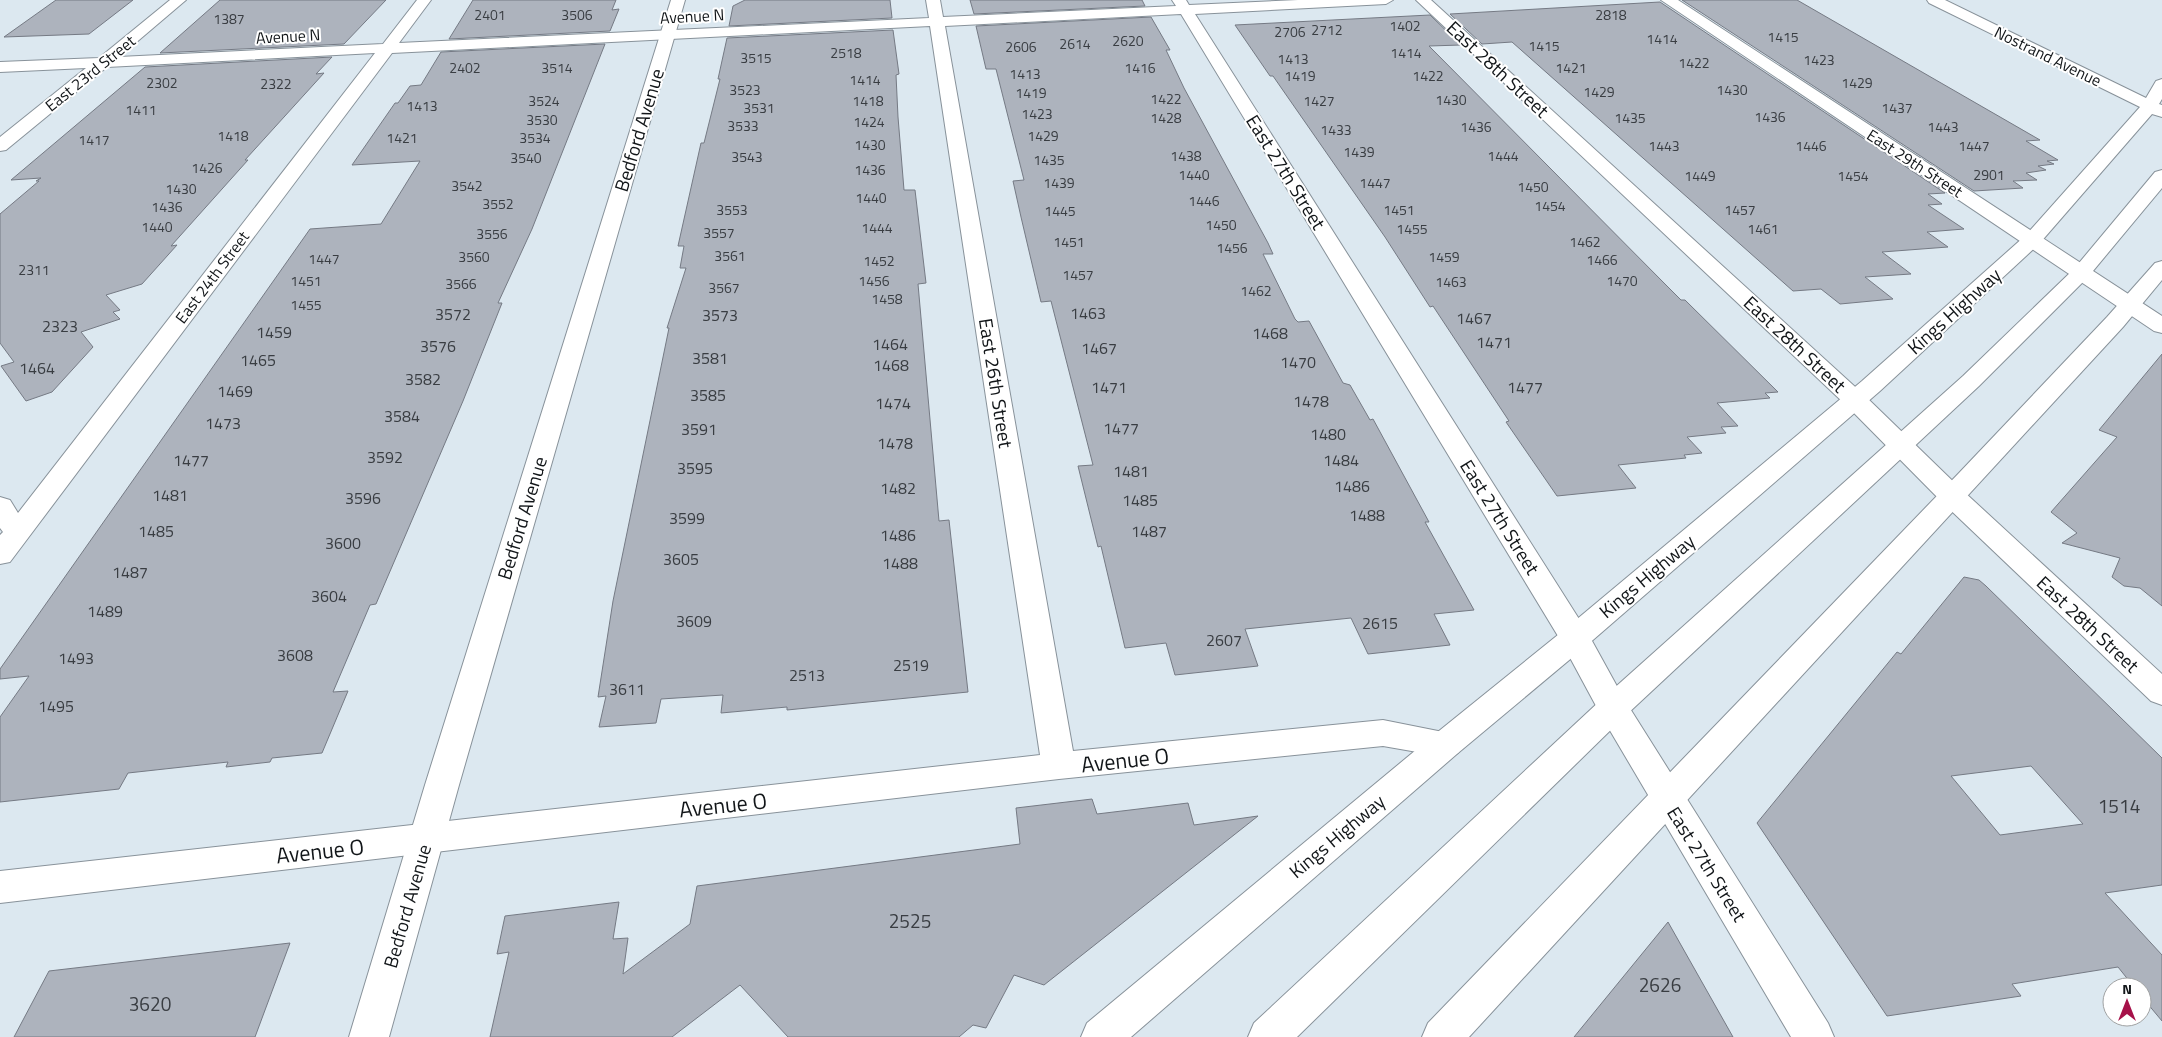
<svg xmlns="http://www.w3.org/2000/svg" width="2162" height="1037" viewBox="0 0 2162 1037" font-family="'Titillium Web',sans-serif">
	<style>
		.building { fill: #adb3bd; stroke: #757a84; fill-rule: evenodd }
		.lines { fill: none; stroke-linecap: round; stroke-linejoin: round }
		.street-casing { stroke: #88929a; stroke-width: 2 }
		.secondary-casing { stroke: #88929a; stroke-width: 2 }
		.primary-casing { stroke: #88929a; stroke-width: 2 }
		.street { fill: #fff; fill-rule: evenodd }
		.secondary { fill: #fff; fill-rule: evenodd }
		.primary { fill: #fff; fill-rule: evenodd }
		.labels { text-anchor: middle; stroke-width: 4; stroke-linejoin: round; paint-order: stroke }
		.far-number-label { font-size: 14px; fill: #393d42 }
		.far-street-label { font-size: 16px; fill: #121619; stroke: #fff }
		.number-label { font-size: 16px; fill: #393d42 }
		.street-label { font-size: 19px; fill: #121619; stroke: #fff }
		.near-number-label { font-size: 19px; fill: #393d42 }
		.near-street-label { font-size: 22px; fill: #121619; stroke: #fff }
	</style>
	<rect width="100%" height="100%" fill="#dce8f0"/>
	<path class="building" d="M56 0H133L89 34 4 37Z
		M220 0H386L344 44 160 53Z
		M473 0H616L612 10 619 9 610 31 449 39Z
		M745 0H890L892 18 729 26 733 6Z
		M970 0H1142L1145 6 974 14Z
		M1682 0H1797L2040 140 2026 141 2058 160 2047 161 2054 164 2038 166 2046 170 2026 173 2037 180 2013 181 2023 188 1974 191Z
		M1660 2 1945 193 1928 194 1942 204 1928 205 1964 229 1927 232 1948 247 1882 252 1911 274 1865 277 1893 299 1840 304 1821 289 1793 291 1512 42 1482 44 1450 14Z
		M1430 15 1461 45 1429 46 1666 285 1681 300H1685L1778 392 1765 393 1770 398 1717 403 1738 426 1721 427 1726 433 1687 437 1702 453 1684 455 1686 458 1618 465 1636 488 1557 496 1506 422 1509 421 1433 306 1430 307 1385 237 1273 76H1270L1235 25Z
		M1151 17 1170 50H1166L1184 88 1268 243 1273 254H1263L1295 319 1298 322 1309 321 1343 383 1350 385 1370 420 1373 419 1429 522H1425L1474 610 1434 614 1450 645 1368 654 1351 618 1245 629 1258 666 1175 675 1166 643 1125 648 1101 546 1098 547 1078 466 1093 465 1051 301 1041 302 1021 217 1013 181 1024 180 996 69H986L976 26Z
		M893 30 899 74 896 75 898 117 904 190H915L926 283 918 284 939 521 949 520 968 692 787 710V707L721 713 723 695 661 699 656 723 599 727 606 696 598 697 613 601 669 328H667L686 268H680L684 246H678L701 143H704L720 79H718L727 38Z
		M605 44 532 229 498 303H502L463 401 376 604 370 605 333 692 348 691 322 753 272 758 270 762 226 767 228 762 128 773 119 789 0 802V717L29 676 0 679V669L310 229 381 224 420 161 352 165 395 103H398L410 86 421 85 441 52Z
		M332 57 316 74 324 73 245 160H248L171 246 177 245 142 284 106 295 120 310 113 312 120 319 81 332 93 347 52 392 26 401 1 366 14 362 0 343V214L39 181H36L41 178 11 180 145 67Z
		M2162 354V606L2140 588 2124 586 2112 577 2120 558 2062 543 2077 533 2051 512 2117 437 2099 430Z
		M1964 577 1979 580 1986 586 2162 758V885L2105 893 2162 955V1021L2142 997V987H2134L2118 967 2012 984 2021 996 1887 1016 1757 823 1897 652 1901 654ZM2031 766 2083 824 2000 835 1951 776Z
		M1092 799 1097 814 1188 803 1194 825 1258 816 1044 985 1014 975 986 1028 973 1025 959 1037H788L740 985 672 1037H490L509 952 497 954 505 916 619 902 613 939 628 938 623 974 690 924 697 886 1020 844 1016 808Z
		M1668 922 1733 1037H1574Z
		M290 943 255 1037H14L49 971Z"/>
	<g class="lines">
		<g class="street-casing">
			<path id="street" d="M170 0H186L119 57 383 44 417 0H431L399 43 929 18 926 0H940L943 17 1176 6 1172 0H1186L1189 5 1298 0H1393L1386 4 1195 14 1586 630 1624 699 1828 1023 1834 1037H1791L1602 717 1561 641 1181 14 945 26 1073 751 1383 720 1458 735 1463 744 1458 753 1446 757 1383 746 1059 779 0 903V871L1040 755 930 26 392 53 10 562 0 564V535L3 532 0 528V497L10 500 18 513 375 53 107 67 6 150 0 151V137L86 68 0 72V62L99 58Z
				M1416 0H1431L1864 395 1962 490 2162 674V705L2151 701 1942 502 1846 405Z
				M1661 0H1678L2162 316V333L2154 331Z"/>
		</g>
		<g class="secondary-casing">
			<path id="secondary" d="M671 0H685L459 785 389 1037H349L425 785Z
				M1927 0H1945L2146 98 2156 81 2162 79V99L2159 104 2162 105V117L2152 114 2039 244 1880 391 1586 646 1458 753 1131 1037H1081L1087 1023 1434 735 1564 630 1862 381 2025 236 2140 107 1929 3Z
				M2162 261V280L2123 327 1469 1037H1422L1428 1023 1959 473 2107 317 2155 263Z"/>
		</g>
		<g class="primary-casing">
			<path id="primary" d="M2162 170V188L2088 277 1979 386 1624 717 1297 1037H1248L1254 1023 1602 699 1963 376 2074 269 2155 172Z"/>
		</g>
		<use href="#street" class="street"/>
		<use href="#secondary" class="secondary"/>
		<use href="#primary" class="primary"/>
	</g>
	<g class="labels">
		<g class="far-number-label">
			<text x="490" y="20">2401</text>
			<text x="577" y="20">3506</text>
			<text x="1611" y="20">2818</text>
			<text x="229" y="24">1387</text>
			<text x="1405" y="31">1402</text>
			<text x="1327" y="35">2712</text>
			<text x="1290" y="37">2706</text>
			<text x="1783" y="42">1415</text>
			<text x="1662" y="44">1414</text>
			<text x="1128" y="46">2620</text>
			<text x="1075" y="49">2614</text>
			<text x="1544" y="51">1415</text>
			<text x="1021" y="52">2606</text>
			<text x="846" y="58">2518</text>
			<text x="1406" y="58">1414</text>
			<text x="756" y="63">3515</text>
			<text x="1293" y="64">1413</text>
			<text x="1819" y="65">1423</text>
			<text x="1694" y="68">1422</text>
			<text x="465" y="73">2402</text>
			<text x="557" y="73">3514</text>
			<text x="1140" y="73">1416</text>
			<text x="1571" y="73">1421</text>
			<text x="1025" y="79">1413</text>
			<text x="1300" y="81">1419</text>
			<text x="1428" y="81">1422</text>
			<text x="865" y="85">1414</text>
			<text x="162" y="88">2302</text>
			<text x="1857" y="88">1429</text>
			<text x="276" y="89">2322</text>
			<text x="745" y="95">3523</text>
			<text x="1732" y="95">1430</text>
			<text x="1599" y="97">1429</text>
			<text x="1031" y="98">1419</text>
			<text x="1166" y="104">1422</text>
			<text x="1451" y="105">1430</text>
			<text x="544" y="106">3524</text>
			<text x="868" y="106">1418</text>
			<text x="1319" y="106">1427</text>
			<text x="422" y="111">1413</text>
			<text x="759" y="113">3531</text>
			<text x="1897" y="113">1437</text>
			<text x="141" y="115">1411</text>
			<text x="1037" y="119">1423</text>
			<text x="1770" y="122">1436</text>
			<text x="1166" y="123">1428</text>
			<text x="1630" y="123">1435</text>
			<text x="542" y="125">3530</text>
			<text x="869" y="127">1424</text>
			<text x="743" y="131">3533</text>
			<text x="1476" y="132">1436</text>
			<text x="1943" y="132">1443</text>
			<text x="1336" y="135">1433</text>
			<text x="233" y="141">1418</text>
			<text x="1043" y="141">1429</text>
			<text x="402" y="143">1421</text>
			<text x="535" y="143">3534</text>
			<text x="94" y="145">1417</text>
			<text x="870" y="150">1430</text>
			<text x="1664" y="151">1443</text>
			<text x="1811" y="151">1446</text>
			<text x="1974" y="151">1447</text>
			<text x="1359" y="157">1439</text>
			<text x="1186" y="161">1438</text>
			<text x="1503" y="161">1444</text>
			<text x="747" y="162">3543</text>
			<text x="526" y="163">3540</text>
			<text x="1049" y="165">1435</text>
			<text x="207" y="173">1426</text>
			<text x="870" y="175">1436</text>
			<text x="1194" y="180">1440</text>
			<text x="1989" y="180">2901</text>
			<text x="1700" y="181">1449</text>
			<text x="1853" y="181">1454</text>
			<text x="1059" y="188">1439</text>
			<text x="1375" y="188">1447</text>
			<text x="467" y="191">3542</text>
			<text x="1533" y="192">1450</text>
			<text x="181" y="194">1430</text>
			<text x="871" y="203">1440</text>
			<text x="1204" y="206">1446</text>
			<text x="498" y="209">3552</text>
			<text x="1550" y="211">1454</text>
			<text x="167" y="212">1436</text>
			<text x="732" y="215">3553</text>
			<text x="1399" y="215">1451</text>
			<text x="1740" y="215">1457</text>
			<text x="1060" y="216">1445</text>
			<text x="1221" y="230">1450</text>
			<text x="157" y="232">1440</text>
			<text x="877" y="233">1444</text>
			<text x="1412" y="234">1455</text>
			<text x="1763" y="234">1461</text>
			<text x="719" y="238">3557</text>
			<text x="492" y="239">3556</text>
			<text x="1069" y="247">1451</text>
			<text x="1585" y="247">1462</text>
			<text x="1232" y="253">1456</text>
			<text x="730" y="261">3561</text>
			<text x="474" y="262">3560</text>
			<text x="1444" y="262">1459</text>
			<text x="324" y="264">1447</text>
			<text x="1602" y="265">1466</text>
			<text x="879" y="266">1452</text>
			<text x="34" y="275">2311</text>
			<text x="1078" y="280">1457</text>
			<text x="306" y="286">1451</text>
			<text x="874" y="286">1456</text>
			<text x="1622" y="286">1470</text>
			<text x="1451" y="287">1463</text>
			<text x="461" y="289">3566</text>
			<text x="724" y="293">3567</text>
			<text x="1256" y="296">1462</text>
			<text x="887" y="304">1458</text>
			<text x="306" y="310">1455</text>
		</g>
		<g class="far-street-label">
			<text transform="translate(692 16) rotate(-3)" y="6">Avenue N</text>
			<text transform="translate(288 36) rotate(-3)" y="6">Avenue N</text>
			<text transform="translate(2048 56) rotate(26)" y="6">Nostrand Avenue</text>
			<text transform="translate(90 73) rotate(-39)" y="6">East 23rd Street</text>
			<text transform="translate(1915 163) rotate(33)" y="6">East 29th Street</text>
			<text transform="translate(212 277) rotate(-53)" y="6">East 24th Street</text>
		</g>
		<g class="number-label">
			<text x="1088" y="319">1463</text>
			<text x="453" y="320">3572</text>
			<text x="720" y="321">3573</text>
			<text x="1474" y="324">1467</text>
			<text x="60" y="332">2323</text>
			<text x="274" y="338">1459</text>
			<text x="1270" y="339">1468</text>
			<text x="1494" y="348">1471</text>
			<text x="890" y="350">1464</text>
			<text x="438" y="352">3576</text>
			<text x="1099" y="354">1467</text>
			<text x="710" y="364">3581</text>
			<text x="258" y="366">1465</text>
			<text x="1298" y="368">1470</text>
			<text x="891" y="371">1468</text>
			<text x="37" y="374">1464</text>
			<text x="423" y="385">3582</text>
			<text x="1109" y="393">1471</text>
			<text x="1525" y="393">1477</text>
			<text x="235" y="397">1469</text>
			<text x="708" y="401">3585</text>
			<text x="1311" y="407">1478</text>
			<text x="893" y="409">1474</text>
			<text x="402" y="422">3584</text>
			<text x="223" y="429">1473</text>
			<text x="1121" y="434">1477</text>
			<text x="699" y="435">3591</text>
			<text x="1328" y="440">1480</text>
			<text x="895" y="449">1478</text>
			<text x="385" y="463">3592</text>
			<text x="191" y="466">1477</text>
			<text x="1341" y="466">1484</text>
			<text x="695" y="474">3595</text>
			<text x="1131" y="477">1481</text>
			<text x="1352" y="492">1486</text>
			<text x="898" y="494">1482</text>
			<text x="170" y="501">1481</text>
			<text x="363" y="504">3596</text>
			<text x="1140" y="506">1485</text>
			<text x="1367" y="521">1488</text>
			<text x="687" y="524">3599</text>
			<text x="156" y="537">1485</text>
			<text x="1149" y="537">1487</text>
			<text x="898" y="541">1486</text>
			<text x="343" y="549">3600</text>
			<text x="681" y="565">3605</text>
			<text x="900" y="569">1488</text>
			<text x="130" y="578">1487</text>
			<text x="329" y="602">3604</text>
			<text x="105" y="617">1489</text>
			<text x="694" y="627">3609</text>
			<text x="1380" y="629">2615</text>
			<text x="1224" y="646">2607</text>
			<text x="295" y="661">3608</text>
			<text x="76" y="664">1493</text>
			<text x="911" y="671">2519</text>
			<text x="807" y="681">2513</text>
			<text x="627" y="695">3611</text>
			<text x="56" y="712">1495</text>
		</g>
		<g class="street-label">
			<text transform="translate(1498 69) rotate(43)" y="7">East 28th Street</text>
			<text transform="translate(639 130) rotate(-73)" y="7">Bedford Avenue</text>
			<text transform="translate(1286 172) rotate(58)" y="7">East 27th Street</text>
			<text transform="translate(1954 311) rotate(-42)" y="7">Kings Highway</text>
			<text transform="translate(1795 344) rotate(43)" y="7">East 28th Street</text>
			<text transform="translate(996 383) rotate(81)" y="7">East 26th Street</text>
			<text transform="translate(1500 517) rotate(58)" y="7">East 27th Street</text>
			<text transform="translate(522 518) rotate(-73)" y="7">Bedford Avenue</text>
			<text transform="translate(1647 576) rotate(-40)" y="7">Kings Highway</text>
			<text transform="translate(2088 624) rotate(43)" y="7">East 28th Street</text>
			<text transform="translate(1337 836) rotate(-40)" y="7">Kings Highway</text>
			<text transform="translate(1707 864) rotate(58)" y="7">East 27th Street</text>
			<text transform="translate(407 906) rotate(-74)" y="7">Bedford Avenue</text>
		</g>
		<g class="near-number-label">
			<text x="2119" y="813">1514</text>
			<text x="910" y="928">2525</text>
			<text x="1660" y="992">2626</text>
			<text x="150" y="1011">3620</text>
		</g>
		<g class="near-street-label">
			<text transform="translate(1125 760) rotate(-6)" y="8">Avenue O</text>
			<text transform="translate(723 805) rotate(-6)" y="8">Avenue O</text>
			<text transform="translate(320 851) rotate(-6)" y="8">Avenue O</text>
		</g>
	</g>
	<g transform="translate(2127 1002)"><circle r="24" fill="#ffffff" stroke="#a0a2a3"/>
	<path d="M0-4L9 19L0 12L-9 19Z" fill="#a61149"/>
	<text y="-8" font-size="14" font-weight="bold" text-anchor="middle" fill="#121619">N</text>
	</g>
</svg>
